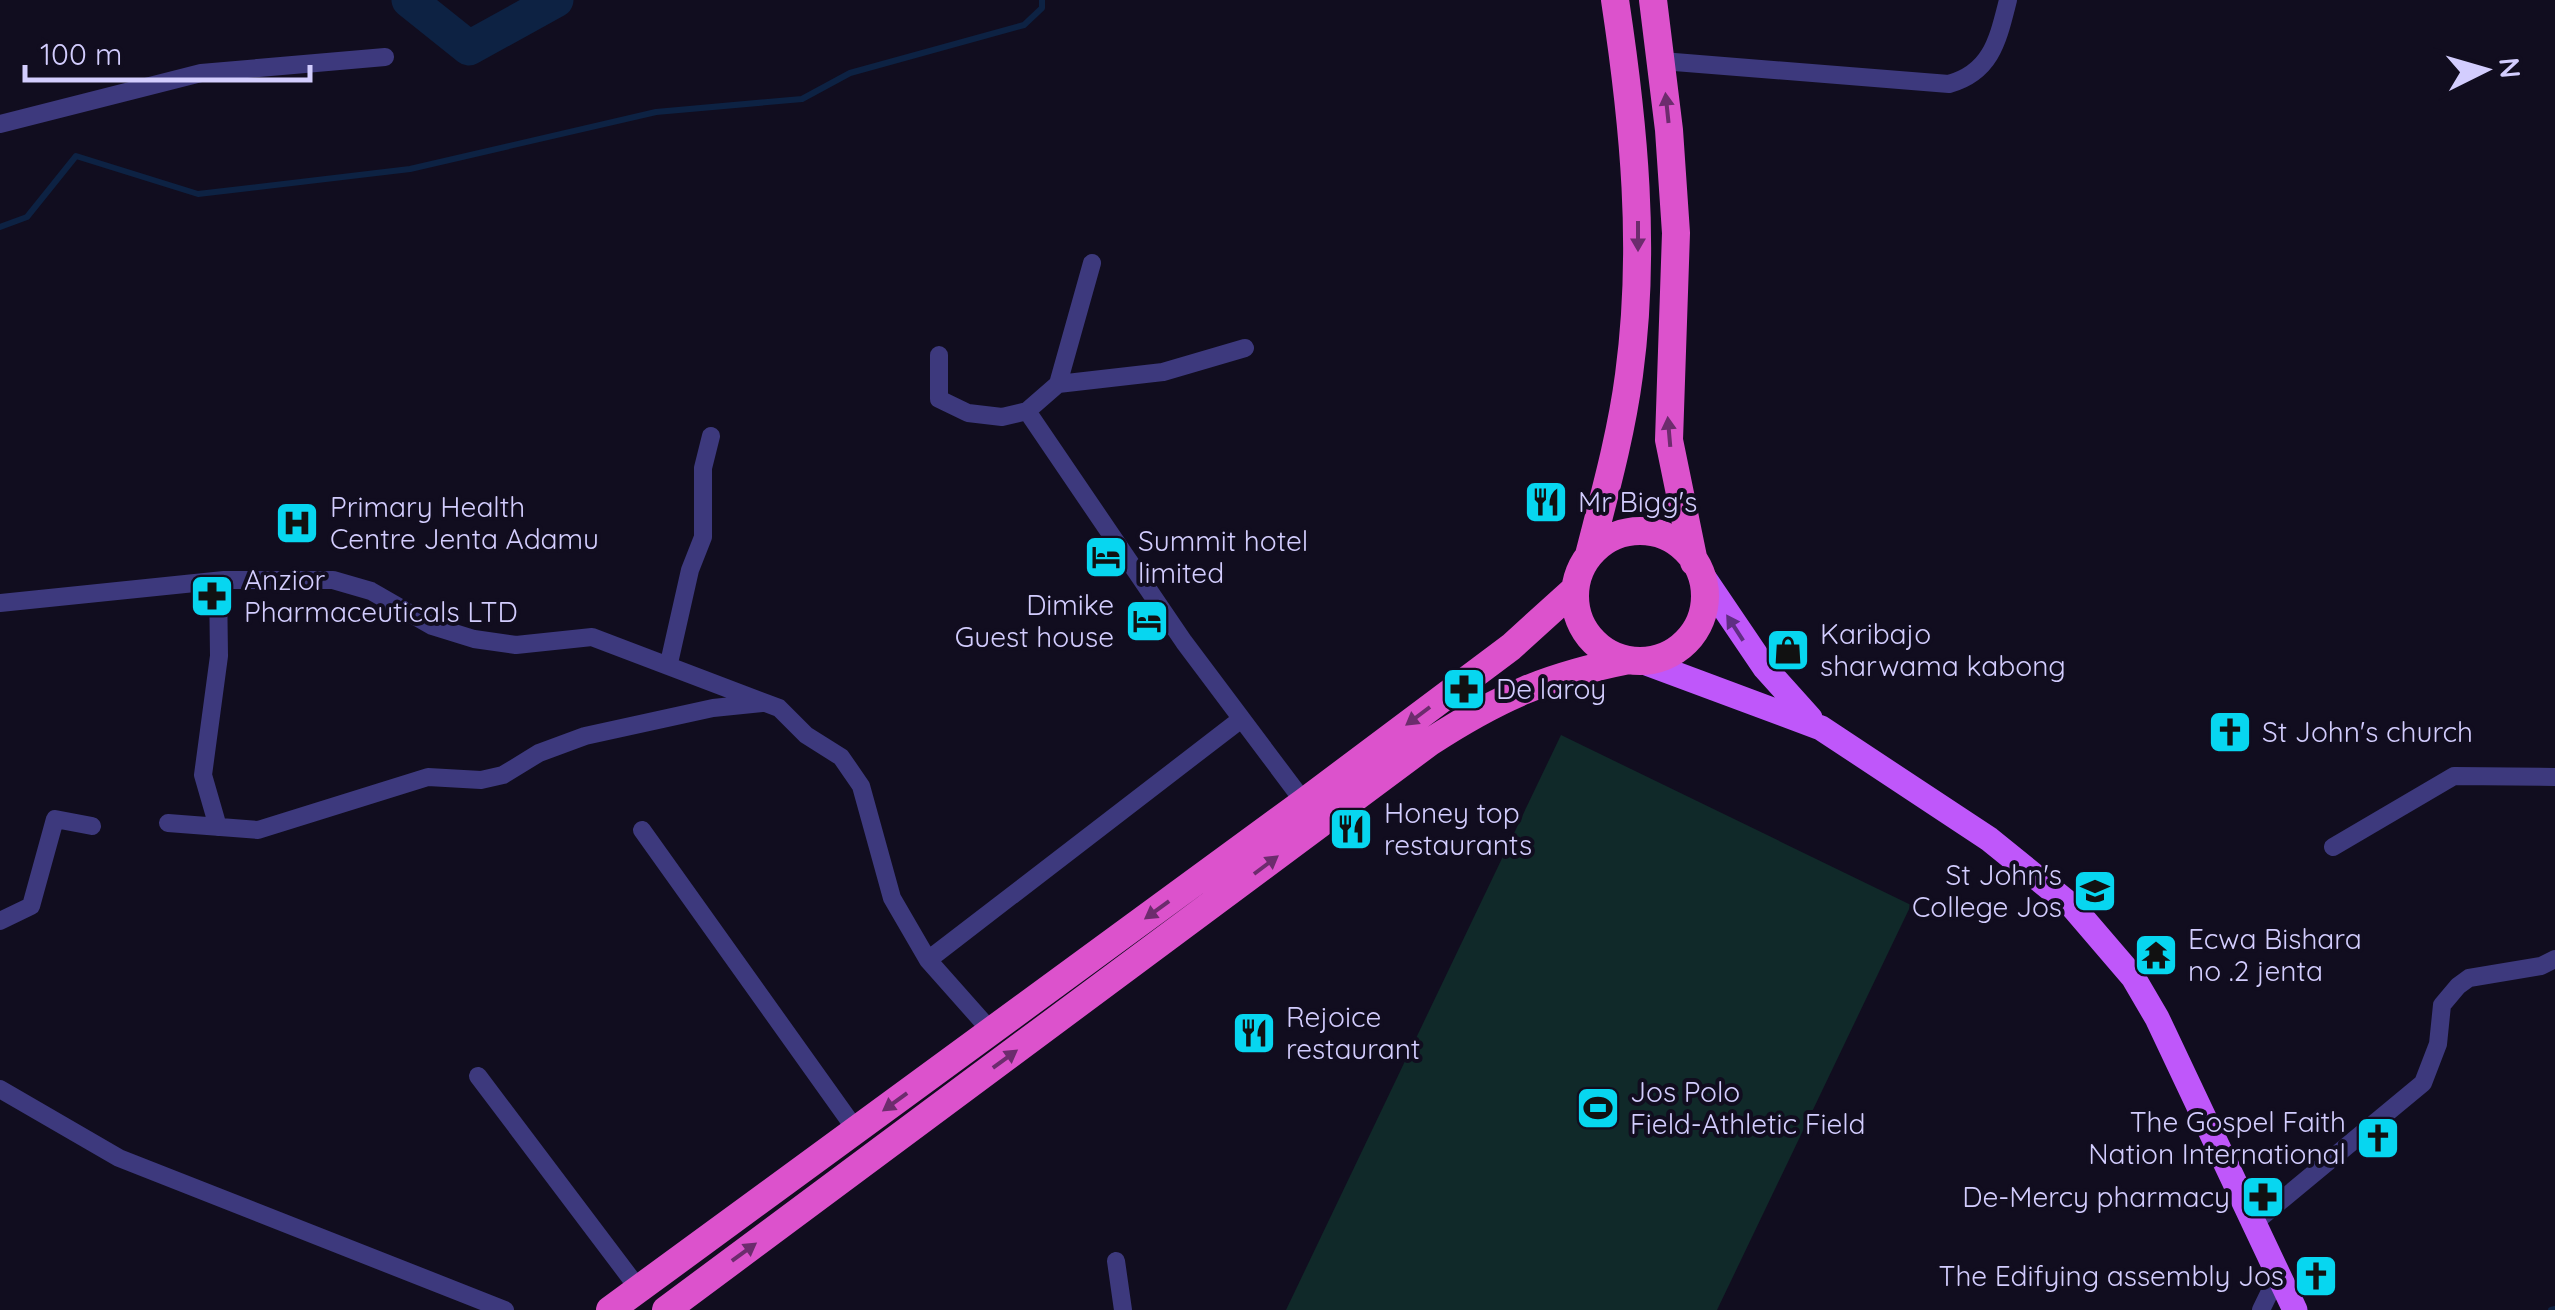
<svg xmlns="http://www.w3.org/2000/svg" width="2555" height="1310" viewBox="0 0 2555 1310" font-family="Quicksand,sans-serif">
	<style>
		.green { fill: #102929 }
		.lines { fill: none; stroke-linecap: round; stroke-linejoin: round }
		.stream { stroke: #0d2243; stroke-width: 6 }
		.river { stroke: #0d2243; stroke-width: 35 }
		.minor { stroke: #3d397d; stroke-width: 18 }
		.primary { stroke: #bf57fa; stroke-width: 25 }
		.trunk { stroke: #dc52cc; stroke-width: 28 }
		.oneway { fill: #6c2c6d }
		.oneway2 { fill: #5f2e82 }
		.labels { text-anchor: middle; stroke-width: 8; stroke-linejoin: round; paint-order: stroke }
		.poi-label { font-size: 28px; fill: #d3cdfe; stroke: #110d1f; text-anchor: start }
	</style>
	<rect width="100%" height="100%" fill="#110d1f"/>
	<path class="green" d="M1561 735 1911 905 1717 1310H1286Z"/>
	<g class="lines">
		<path class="stream" d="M0 227 27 217 76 156 198 194 410 169 656 112 802 99 850 73 1024 25 1042 8V0
			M2551 1310 2555 1309"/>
		<path class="river" d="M409 0 469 48 556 0"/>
		<path class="minor" d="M1662 61 1949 84C1992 72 1998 39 2008 0
			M0 124 201 73 385 57
			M939 355V399L968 413 1002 417 1027 411 1058 384 1163 372 1245 348
			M1058 384 1092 263
			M1027 411 1184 642 1304 802
			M0 603 224 580H333L371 591 432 626 474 639 516 645 592 637 779 708 806 735 841 757 861 786 892 898 928 960 991 1031
			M669 663 690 570 703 537V468L711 436
			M168 823 258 830 428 777 481 780 503 775 539 753 585 736 713 708 762 703
			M218 827 203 775 219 656 218 581
			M642 830 856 1130
			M2333 847 2454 776 2555 777
			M0 921 31 906 55 819 92 826
			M928 960 1240 720
			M478 1076 638 1288
			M0 1089 119 1158 505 1310
			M2254 1223 2423 1083 2438 1044 2442 1005 2458 986 2469 978 2541 966 2555 959
			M1116 1261 1123 1310
			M2261 1310 2278 1275"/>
		<path class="primary" d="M1700 572 1765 668 1810 718
			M1641 661 1821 728 1989 839 2073 907 2133 977 2157 1018 2295 1310"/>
		<path class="trunk" d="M1653 0 1669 130 1676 233 1669 440 1694 562
			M1575 596a65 65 0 1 1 130 0a65 65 0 1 1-130 0Z
			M1589 555C1604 496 1621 436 1629 375 1646 249 1634 125 1615 0
			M610 1310 1304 802 1511 647 1575 589
			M666 1310 1430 742C1499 697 1548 676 1629 660"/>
	</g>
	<defs><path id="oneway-solid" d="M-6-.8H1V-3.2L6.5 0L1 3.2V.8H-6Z" transform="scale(2.5)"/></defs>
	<g class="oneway">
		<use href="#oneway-solid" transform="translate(1667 108) rotate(-96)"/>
		<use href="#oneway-solid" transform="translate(1638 236) rotate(90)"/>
		<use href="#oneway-solid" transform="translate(1669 432) rotate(-95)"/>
		<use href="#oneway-solid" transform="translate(1418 716) rotate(143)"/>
		<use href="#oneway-solid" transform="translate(1266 865) rotate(-37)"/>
		<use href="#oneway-solid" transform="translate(1157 910) rotate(144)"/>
		<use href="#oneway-solid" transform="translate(1005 1059) rotate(-36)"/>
		<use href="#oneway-solid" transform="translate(895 1102) rotate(144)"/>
		<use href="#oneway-solid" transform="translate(744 1252) rotate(-36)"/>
	</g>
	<use class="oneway2" href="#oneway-solid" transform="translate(1735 628) rotate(-123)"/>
	<defs>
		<g id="restaurant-square" transform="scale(2.25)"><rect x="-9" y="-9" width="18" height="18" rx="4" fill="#07d6f0" stroke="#110d1f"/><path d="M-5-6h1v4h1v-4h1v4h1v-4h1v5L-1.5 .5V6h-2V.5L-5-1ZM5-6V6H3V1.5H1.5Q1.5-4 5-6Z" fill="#111"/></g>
		<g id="hospital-square" transform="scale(2.25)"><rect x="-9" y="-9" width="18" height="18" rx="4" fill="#07d6f0" stroke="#110d1f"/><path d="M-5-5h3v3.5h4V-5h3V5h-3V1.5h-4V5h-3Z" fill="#111"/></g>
		<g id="hotel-square" transform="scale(2.25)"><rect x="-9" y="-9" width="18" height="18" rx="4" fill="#07d6f0" stroke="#110d1f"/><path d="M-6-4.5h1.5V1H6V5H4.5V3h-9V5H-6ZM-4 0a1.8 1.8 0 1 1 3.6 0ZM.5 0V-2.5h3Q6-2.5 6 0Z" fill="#111"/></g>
		<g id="pharmacy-square" transform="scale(2.25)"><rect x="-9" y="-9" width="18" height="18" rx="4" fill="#07d6f0" stroke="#110d1f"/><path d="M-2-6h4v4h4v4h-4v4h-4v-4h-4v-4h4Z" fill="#111"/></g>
		<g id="shop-square" transform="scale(2.25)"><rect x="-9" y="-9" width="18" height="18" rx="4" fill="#07d6f0" stroke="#110d1f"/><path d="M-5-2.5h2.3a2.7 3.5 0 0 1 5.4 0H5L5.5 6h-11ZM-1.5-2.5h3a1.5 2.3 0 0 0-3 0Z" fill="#111"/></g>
		<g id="church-square" transform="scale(2.25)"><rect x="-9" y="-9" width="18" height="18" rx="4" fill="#07d6f0" stroke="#110d1f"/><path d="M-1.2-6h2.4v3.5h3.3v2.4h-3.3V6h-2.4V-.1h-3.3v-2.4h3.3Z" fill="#111"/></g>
		<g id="school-square" transform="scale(2.25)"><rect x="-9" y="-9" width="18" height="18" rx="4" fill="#07d6f0" stroke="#110d1f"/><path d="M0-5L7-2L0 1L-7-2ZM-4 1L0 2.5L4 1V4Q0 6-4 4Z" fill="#111"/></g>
		<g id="temple-square" transform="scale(2.25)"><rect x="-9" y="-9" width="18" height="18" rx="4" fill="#07d6f0" stroke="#110d1f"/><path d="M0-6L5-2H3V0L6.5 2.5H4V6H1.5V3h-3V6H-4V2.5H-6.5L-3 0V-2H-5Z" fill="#111"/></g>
		<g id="stadium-square" transform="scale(2.25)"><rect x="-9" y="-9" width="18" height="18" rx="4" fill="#07d6f0" stroke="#110d1f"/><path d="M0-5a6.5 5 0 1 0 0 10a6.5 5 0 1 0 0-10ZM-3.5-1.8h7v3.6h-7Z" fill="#111"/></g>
	</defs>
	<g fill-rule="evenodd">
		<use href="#restaurant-square" x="1546" y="502"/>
		<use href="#hospital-square" x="297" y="523"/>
		<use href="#hotel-square" x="1106" y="557"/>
		<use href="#pharmacy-square" x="212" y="596"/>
		<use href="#hotel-square" x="1147" y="621"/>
		<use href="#shop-square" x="1788" y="650"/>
		<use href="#pharmacy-square" x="1464" y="689"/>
		<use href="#church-square" x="2230" y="732"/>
		<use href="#restaurant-square" x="1351" y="829"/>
		<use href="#school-square" x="2095" y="891"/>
		<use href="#temple-square" x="2156" y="955"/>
		<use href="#restaurant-square" x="1254" y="1033"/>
		<use href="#stadium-square" x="1598" y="1108"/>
		<use href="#church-square" x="2378" y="1138"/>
		<use href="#pharmacy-square" x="2263" y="1197"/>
		<use href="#church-square" x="2316" y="1276"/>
	</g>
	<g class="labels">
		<g class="poi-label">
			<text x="1578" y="512">Mr Bigg's</text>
			<text x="330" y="517">Primary Health<tspan x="330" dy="32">Centre Jenta Adamu</tspan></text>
			<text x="1138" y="551">Summit hotel<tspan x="1138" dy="32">limited</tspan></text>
			<text x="244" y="590">Anzior<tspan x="244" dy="32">Pharmaceuticals LTD</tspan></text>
			<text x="1114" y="615" text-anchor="end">Dimike<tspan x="1114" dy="32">Guest house</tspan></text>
			<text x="1820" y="644">Karibajo<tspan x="1820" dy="32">sharwama kabong</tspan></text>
			<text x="1496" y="699">De laroy</text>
			<text x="2262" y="742">St John's church</text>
			<text x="1384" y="823">Honey top<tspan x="1384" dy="32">restaurants</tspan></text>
			<text x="2062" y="885" text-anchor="end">St John's<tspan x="2062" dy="32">College Jos</tspan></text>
			<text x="2188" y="949">Ecwa Bishara<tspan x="2188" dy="32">no .2 jenta</tspan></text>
			<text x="1286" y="1027">Rejoice<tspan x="1286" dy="32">restaurant</tspan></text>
			<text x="1630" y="1102">Jos Polo<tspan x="1630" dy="32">Field-Athletic Field</tspan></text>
			<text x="2346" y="1132" text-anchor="end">The Gospel Faith<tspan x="2346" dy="32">Nation International</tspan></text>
			<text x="2230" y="1207" text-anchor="end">De-Mercy pharmacy</text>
			<text x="2284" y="1286" text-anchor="end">The Edifying assembly Jos</text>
		</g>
	</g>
	<g transform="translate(2485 70) rotate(85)" stroke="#110d1f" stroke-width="8" paint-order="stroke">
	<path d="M0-8L18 38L0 25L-18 38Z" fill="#d3cdfe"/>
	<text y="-15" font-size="28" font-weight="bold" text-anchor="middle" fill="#d3cdfe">N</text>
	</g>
	<path d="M25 65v15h285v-15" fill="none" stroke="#d3cdfe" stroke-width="5"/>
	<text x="40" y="65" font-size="30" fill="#d3cdfe" stroke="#110d1f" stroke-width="8" paint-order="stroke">100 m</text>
</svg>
